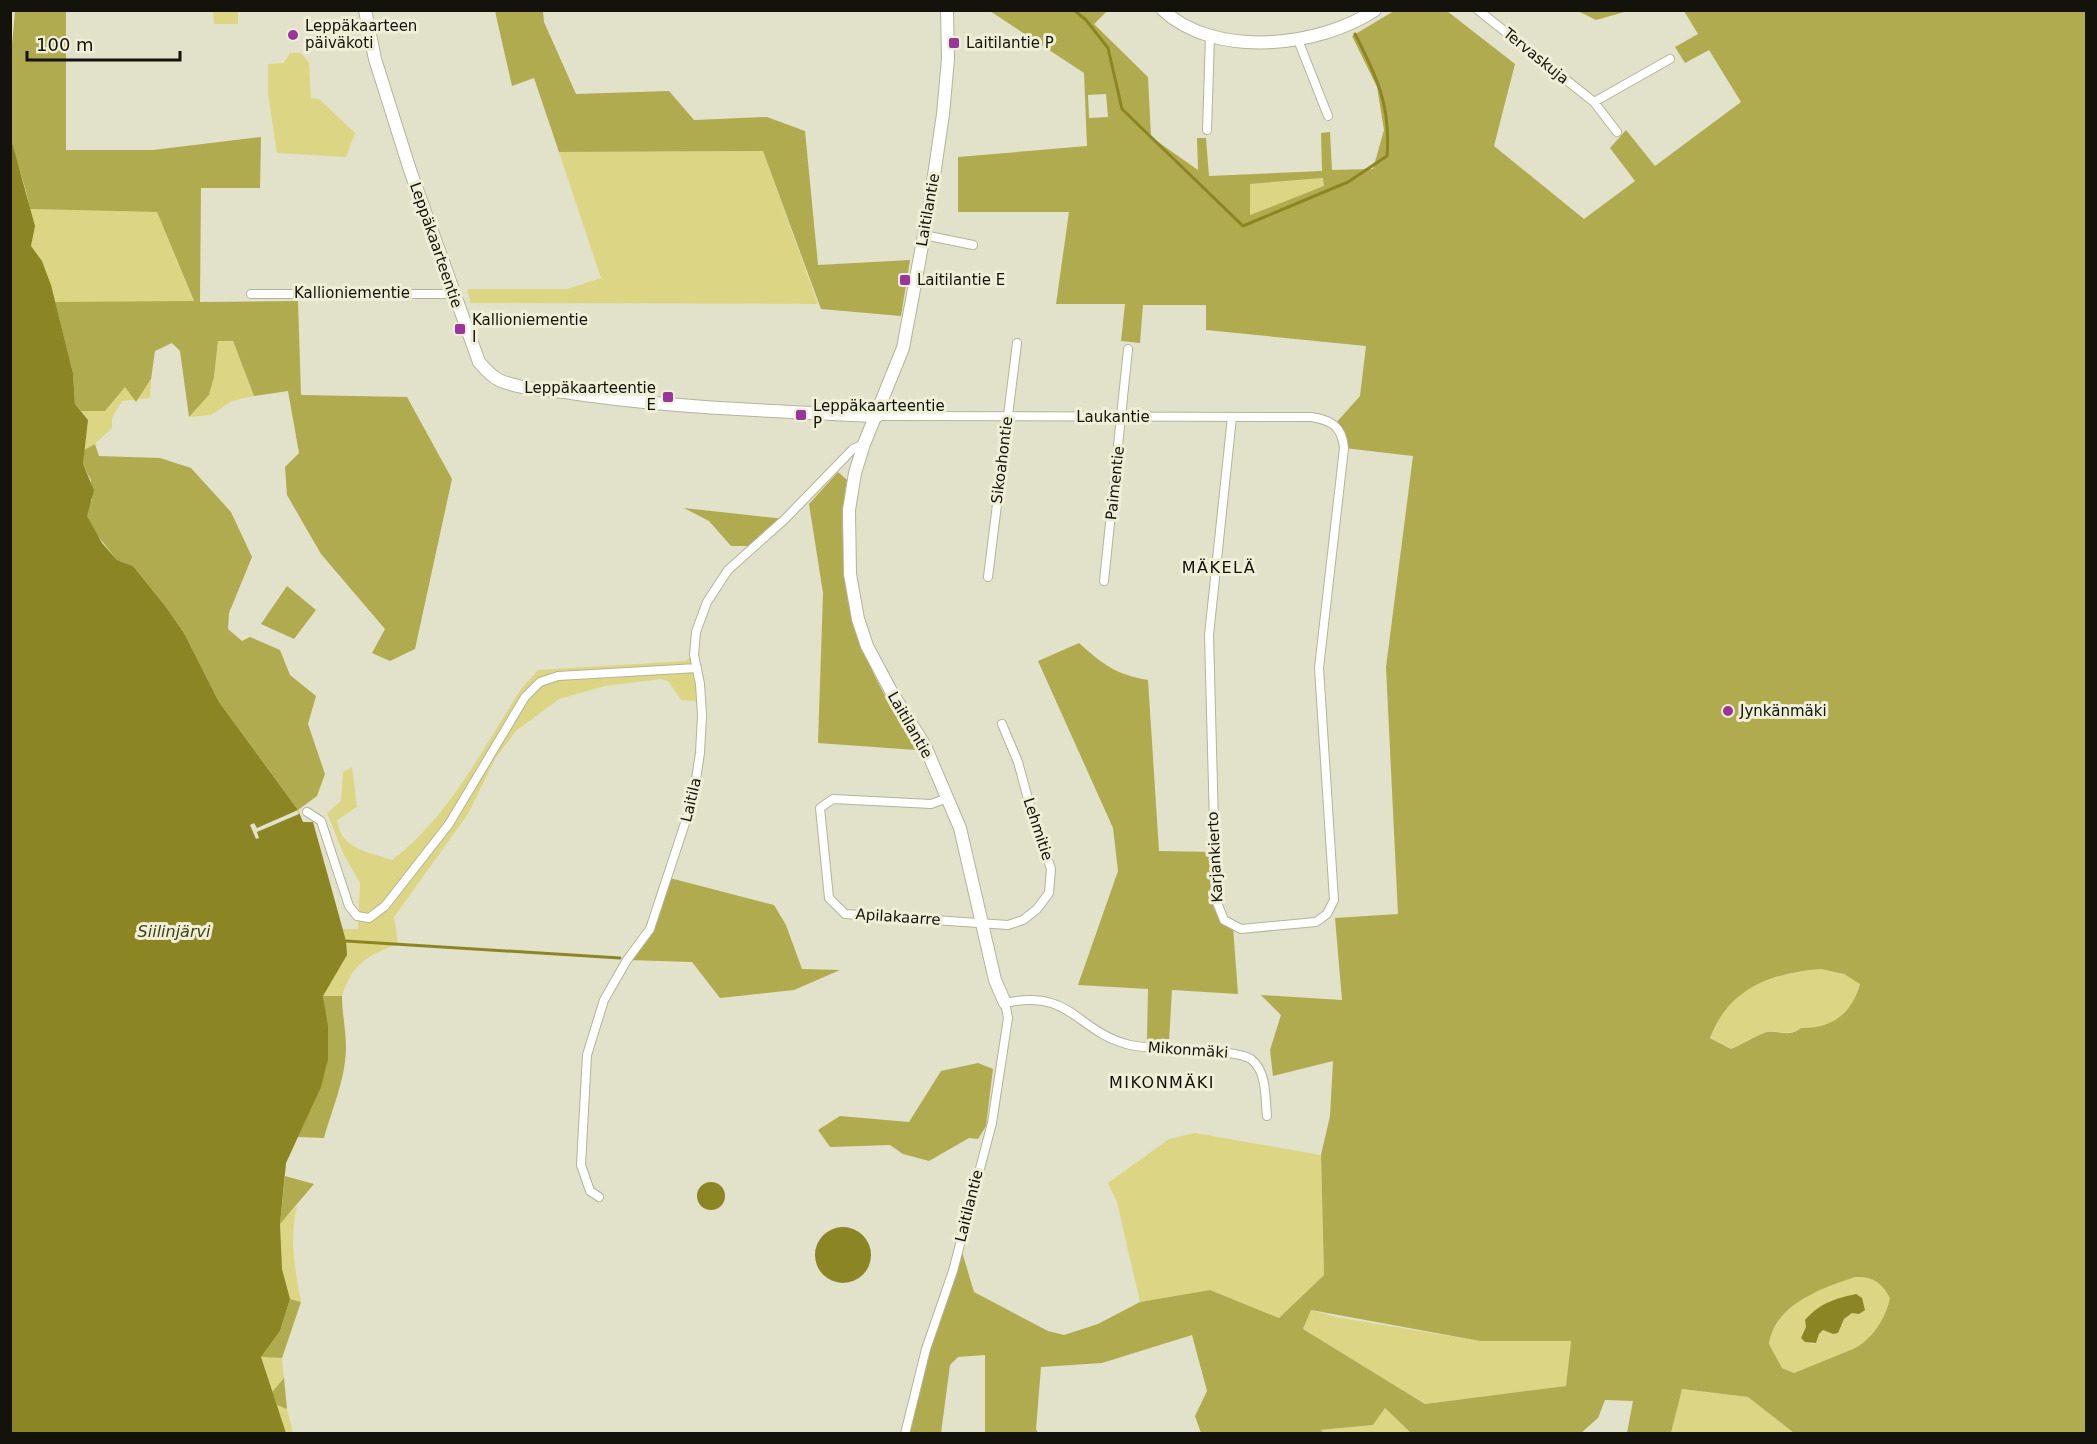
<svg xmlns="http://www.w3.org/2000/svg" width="2097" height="1444" viewBox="0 0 2097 1444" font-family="'DejaVu Sans',sans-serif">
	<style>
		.green { fill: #dcd684; fill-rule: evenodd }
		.forest { fill: #b1ab4f; fill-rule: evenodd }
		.water { fill: #8c8524 }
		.pier { fill: #e2e1c9 }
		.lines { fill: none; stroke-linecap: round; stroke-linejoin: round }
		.stream { stroke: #8c8524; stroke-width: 3 }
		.street-casing { stroke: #b4b39c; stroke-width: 10 }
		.secondary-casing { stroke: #b4b39c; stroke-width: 14 }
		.street { stroke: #fff; stroke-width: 8 }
		.secondary { stroke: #fff; stroke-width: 12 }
		.poi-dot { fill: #99359b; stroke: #efeed6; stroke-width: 2 }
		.labels { text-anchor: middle; stroke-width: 6; stroke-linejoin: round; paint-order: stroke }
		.poi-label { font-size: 15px; fill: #14130b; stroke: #efeed6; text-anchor: start }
		.street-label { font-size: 15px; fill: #14130b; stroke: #efeed6 }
		.neighbourhood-label { font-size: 16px; letter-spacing: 1.5px; fill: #14130b; stroke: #efeed6 }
		.water-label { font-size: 16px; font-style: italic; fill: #434019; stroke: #efeed6 }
	</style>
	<rect width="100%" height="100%" fill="#e2e1c9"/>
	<path class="green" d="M213 11H238V24H214Z
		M290 53H301L309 63 311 98 319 99 355 133 346 157 277 153 268 94V64L284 63Z
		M763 151 818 304 471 303 467 289H567L601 278 559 152Z
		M1324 178 1325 186 1250 215V184Z
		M30 209 157 212 194 302H55L42 261 31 246Z
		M218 341H233L254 396 232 401 211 415 189 417 209 395 214 377Z
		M151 379 150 398 122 401 112 418V428L95 444 84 450 88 420 81 411H105L125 386 136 401Z
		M694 655 702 715 695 701 681 700 668 681 660 679 605 686 559 699 516 731 495 759 468 814 394 917 398 944C366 956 353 963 342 996H323L328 1026 321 1087 286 1163 280 1222 297 1206C289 1239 295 1269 301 1302L290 1299 280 1331 262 1357 282 1358 284 1378 272 1392 277 1405 287 1409 293 1433H225L304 929H358L360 883 344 855 327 813 341 801 343 772 352 767 357 807 337 820C340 849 369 852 392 860 448 819 484 746 521 689L538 670 685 661Z
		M1821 969 1844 974 1860 983C1852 1013 1832 1030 1801 1028 1789 1037 1780 1030 1767 1032 1761 1033 1738 1046 1731 1049L1710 1037C1729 988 1771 973 1821 969Z
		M1195 1133 1321 1155 1324 1275 1279 1318 1210 1290 1140 1302 1117 1202 1108 1183 1169 1139Z
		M1855 1277C1873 1276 1882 1283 1891 1298 1886 1319 1872 1340 1853 1349L1794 1373 1782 1368 1769 1344C1775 1305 1822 1287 1855 1277ZM1864 1303 1844 1319 1838 1333 1833 1334 1823 1330 1819 1334 1816 1343 1812 1344 1801 1338 1807 1327Z
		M1311 1310 1336 1317 1480 1341H1571L1566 1386 1425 1404 1303 1329Z
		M1681 1389 1748 1397 1794 1433 1671 1434Z
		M1385 1408 1411 1433 1325 1434 1319 1430 1373 1425Z"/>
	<path class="forest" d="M15 11H66V150H153L261 137 260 188H201L200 302 298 301 301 395 407 397 452 479 415 649 390 661 372 653 385 629 321 554 287 495 285 467 299 453 288 391 254 396 233 341H218L214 377 209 395 189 417 180 351 172 343 155 351 151 379 136 402 125 387 105 411H81L75 404 73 373 55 302 194 301 157 212 30 209C26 184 15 162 11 137 5 97 12 51 15 11Z
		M495 11H543L544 22 576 94 669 91 694 120 767 117 805 131 818 265 910 260 901 316 821 309 763 151 559 152 534 78 512 86Z
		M990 11H1107L1094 24 1148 77 1151 137 1198 170 1197 138H1206L1209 176 1322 171 1321 133 1330 132 1332 170 1373 169 1384 130 1377 87 1352 36 1394 11H1447L1515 64 1494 146 1584 219 1635 181 1610 148 1626 130 1655 166 1741 102 1709 50 1685 63 1675 47 1698 34 1684 11H2086V1433H1794L1748 1397 1682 1389 1671 1433H1627L1633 1401 1605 1400 1598 1418 1581 1433H1411L1385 1408 1373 1425 1320 1430 1325 1433H1201L1195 1416 1207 1391 1192 1335 1102 1363 1041 1367 1036 1429 1038 1433H985V1355L958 1357 950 1365 941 1433 905 1434 960 1245 974 1292 1048 1331 1064 1335 1098 1324 1140 1302 1210 1290 1279 1318 1324 1275 1321 1155 1330 1116 1333 1061 1273 1076 1270 1050 1281 1015 1261 995 1342 1000 1335 918 1398 914 1386 667 1413 456 1344 448 1335 424 1360 396 1366 346 1206 330V305H1143L1140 343 1121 341 1125 304H1056L1069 212H958V157L1087 146 1084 73ZM1106 94 1108 117 1089 118 1088 95ZM1323 178 1324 186 1250 215V184ZM1821 969 1844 974 1860 984C1852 1013 1832 1029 1801 1028 1789 1038 1780 1030 1767 1032 1761 1033 1739 1046 1731 1049L1710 1038C1729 988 1771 973 1821 969ZM1855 1277C1873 1276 1882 1283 1890 1298 1886 1318 1872 1340 1853 1349L1794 1373 1782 1368 1769 1344C1775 1304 1822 1288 1855 1277ZM1311 1310 1480 1341H1571L1566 1386 1425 1404 1303 1329Z
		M1578 11H1628L1596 20Z
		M95 444 99 456 160 458 191 468 231 512 252 557 229 613 228 629 242 641 250 637 280 650 290 675 316 696 308 724 325 774 317 796 298 810 219 702 184 633 166 607 133 566 117 560 93 530 87 516V508L92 500 91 480 83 465 84 450Z
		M838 472 847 480C837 535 845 595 863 648 875 683 898 717 916 750L818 743 823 593 809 504Z
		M684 508 785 519 753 546H731L709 521Z
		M287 586 316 610 294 639 261 624Z
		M1079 643C1102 664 1117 675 1148 680L1159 851 1214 852 1216 900 1233 927 1238 994 1172 990 1169 1042 1147 1040 1148 989 1078 985 1118 871 1113 828 1038 661Z
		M666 877 774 905 786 925 802 969 840 970 794 990 720 998 692 962 627 960 650 929Z
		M323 996H342C342 1014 346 1030 346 1047 346 1078 332 1109 324 1138L298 1137C324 1078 333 1061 323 996Z
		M978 1063 993 1069 986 1126 978 1139 969 1138 929 1161 903 1154 890 1145 830 1147 818 1130 840 1116 909 1122 941 1071Z
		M285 1176 314 1184 280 1224Z
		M290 1299 301 1302 282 1358 261 1357 280 1331Z
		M284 1378 287 1409 277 1405 272 1392Z"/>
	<path class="water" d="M10 135 35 226 31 246 42 261 51 285 73 373 75 404 88 420 83 464 94 490 87 516 102 543 117 560 133 566 166 607 184 633 219 702 298 810 303 822H313L346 941 347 955 323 996 328 1026V1059L321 1087 286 1163 280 1224 282 1269 290 1299 280 1331 261 1357 286 1433H11Z
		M697 1196a14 14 0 1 1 28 0a14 14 0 1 1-28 0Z
		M815 1255a28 28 0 1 1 56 0a28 28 0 1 1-56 0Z
		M1856 1294 1862 1298 1865 1310 1859 1314 1852 1313 1844 1319 1838 1333 1833 1334 1823 1330 1819 1334 1816 1343 1805 1342 1801 1338 1806 1327 1805 1320C1820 1303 1834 1299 1856 1294Z"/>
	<path class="pier" d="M298 810 299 814 257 832 259 838 256 839 250 825 254 823 257 828Z"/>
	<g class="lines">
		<path class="stream" d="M808 10H853
			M1074 10 1086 20 1108 48 1122 109 1243 226 1348 182 1387 156C1391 106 1377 77 1355 34
			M346 941 620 958"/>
		<g class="street-casing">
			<path id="street" d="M1478 10 1594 102 1617 132
				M1298 40 1328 116
				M1594 102 1670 59
				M1207 130 1210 36
				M924 235 973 245
				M251 294H454
				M877 416 1311 417C1331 420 1342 426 1344 448L1319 668 1334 900 1327 914 1316 922 1241 929 1224 920 1216 900 1209 635 1232 417
				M988 577 1017 343
				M1104 581 1128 349
				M948 798 931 804 833 799 820 808 829 898 845 914 1008 925 1023 920 1037 909 1049 893 1051 869 1031 810 1018 762 1002 724
				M307 812 321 821 349 906 357 916 369 918 385 906 449 824 525 697 540 682 558 676 697 668
				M599 1197 590 1191 581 1165 587 1055 604 1000 627 960 650 929 693 799 700 753 702 715 700 684 694 655 696 632 707 602 728 570 785 519 853 449 864 444
				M905 1434 926 1349 953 1271 992 1123 1008 1018 1005 1003C1072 988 1076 1032 1130 1045 1156 1051 1238 1048 1252 1060 1267 1072 1265 1098 1267 1116"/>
		</g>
		<g class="secondary-casing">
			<path id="secondary" d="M365 10 375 59 410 170 479 362C485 369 491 376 499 380 521 390 547 389 571 393 672 408 775 411 877 416
				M947 10 948 59 943 114 930 203 903 348 864 444 855 473 849 510 850 574 858 619 867 646 892 693 925 746 960 828 995 980 1005 1003
				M1163 10C1215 59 1320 47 1375 10"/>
		</g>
		<use href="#street" class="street"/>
		<use href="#secondary" class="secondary"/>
	</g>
	<g class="poi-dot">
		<circle cx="293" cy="35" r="6"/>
		<rect x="948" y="37" width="12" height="12" rx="3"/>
		<rect x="899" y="274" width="12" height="12" rx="3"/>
		<rect x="454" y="323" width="12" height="12" rx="3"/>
		<rect x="662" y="391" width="12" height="12" rx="3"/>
		<rect x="795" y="409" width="12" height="12" rx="3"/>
		<circle cx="1728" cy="711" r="6"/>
	</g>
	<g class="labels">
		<g class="poi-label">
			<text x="305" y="31">Leppäkaarteen<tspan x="305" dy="17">päiväkoti</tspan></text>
			<text x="966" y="48">Laitilantie P</text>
			<text x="917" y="285">Laitilantie E</text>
			<text x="472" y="325">Kallioniementie<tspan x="472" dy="17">I</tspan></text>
			<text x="656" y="393" text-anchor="end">Leppäkaarteentie<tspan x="656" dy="17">E</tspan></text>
			<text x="813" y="411">Leppäkaarteentie<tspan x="813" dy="17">P</tspan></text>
			<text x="1740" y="716">Jynkänmäki</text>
		</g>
		<g class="street-label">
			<text transform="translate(1536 56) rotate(39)" y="5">Tervaskuja</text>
			<text transform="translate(928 210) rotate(-80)" y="5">Laitilantie</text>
			<text transform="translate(436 245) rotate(71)" y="5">Leppäkaarteentie</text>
			<text x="352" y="298">Kallioniementie</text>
			<text x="1113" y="422">Laukantie</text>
			<text transform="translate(1002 460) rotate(-83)" y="5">Sikoahontie</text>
			<text transform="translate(1115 483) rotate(-84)" y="5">Paimentie</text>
			<text transform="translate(910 725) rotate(60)" y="5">Laitilantie</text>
			<text transform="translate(691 800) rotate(-77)" y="5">Laitila</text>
			<text transform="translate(1038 829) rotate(72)" y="5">Lehmitie</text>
			<text transform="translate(1215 857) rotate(-93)" y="5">Karjankierto</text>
			<text transform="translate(898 917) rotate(4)" y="5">Apilakaarre</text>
			<text transform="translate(1188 1050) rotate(4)" y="5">Mikonmäki</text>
			<text transform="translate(969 1206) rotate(-76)" y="5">Laitilantie</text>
		</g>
		<g class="neighbourhood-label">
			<text x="1219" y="573">MÄKELÄ</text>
			<text x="1162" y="1088">MIKONMÄKI</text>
		</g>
		<g class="water-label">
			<text x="174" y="937">Siilinjärvi</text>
		</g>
	</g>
	<rect width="2097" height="1444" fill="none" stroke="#14130b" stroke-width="24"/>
	<path d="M27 51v9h153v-9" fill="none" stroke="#14130b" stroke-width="3"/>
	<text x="36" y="51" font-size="18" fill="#14130b" stroke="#efeed6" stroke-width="4.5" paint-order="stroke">100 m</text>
</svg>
